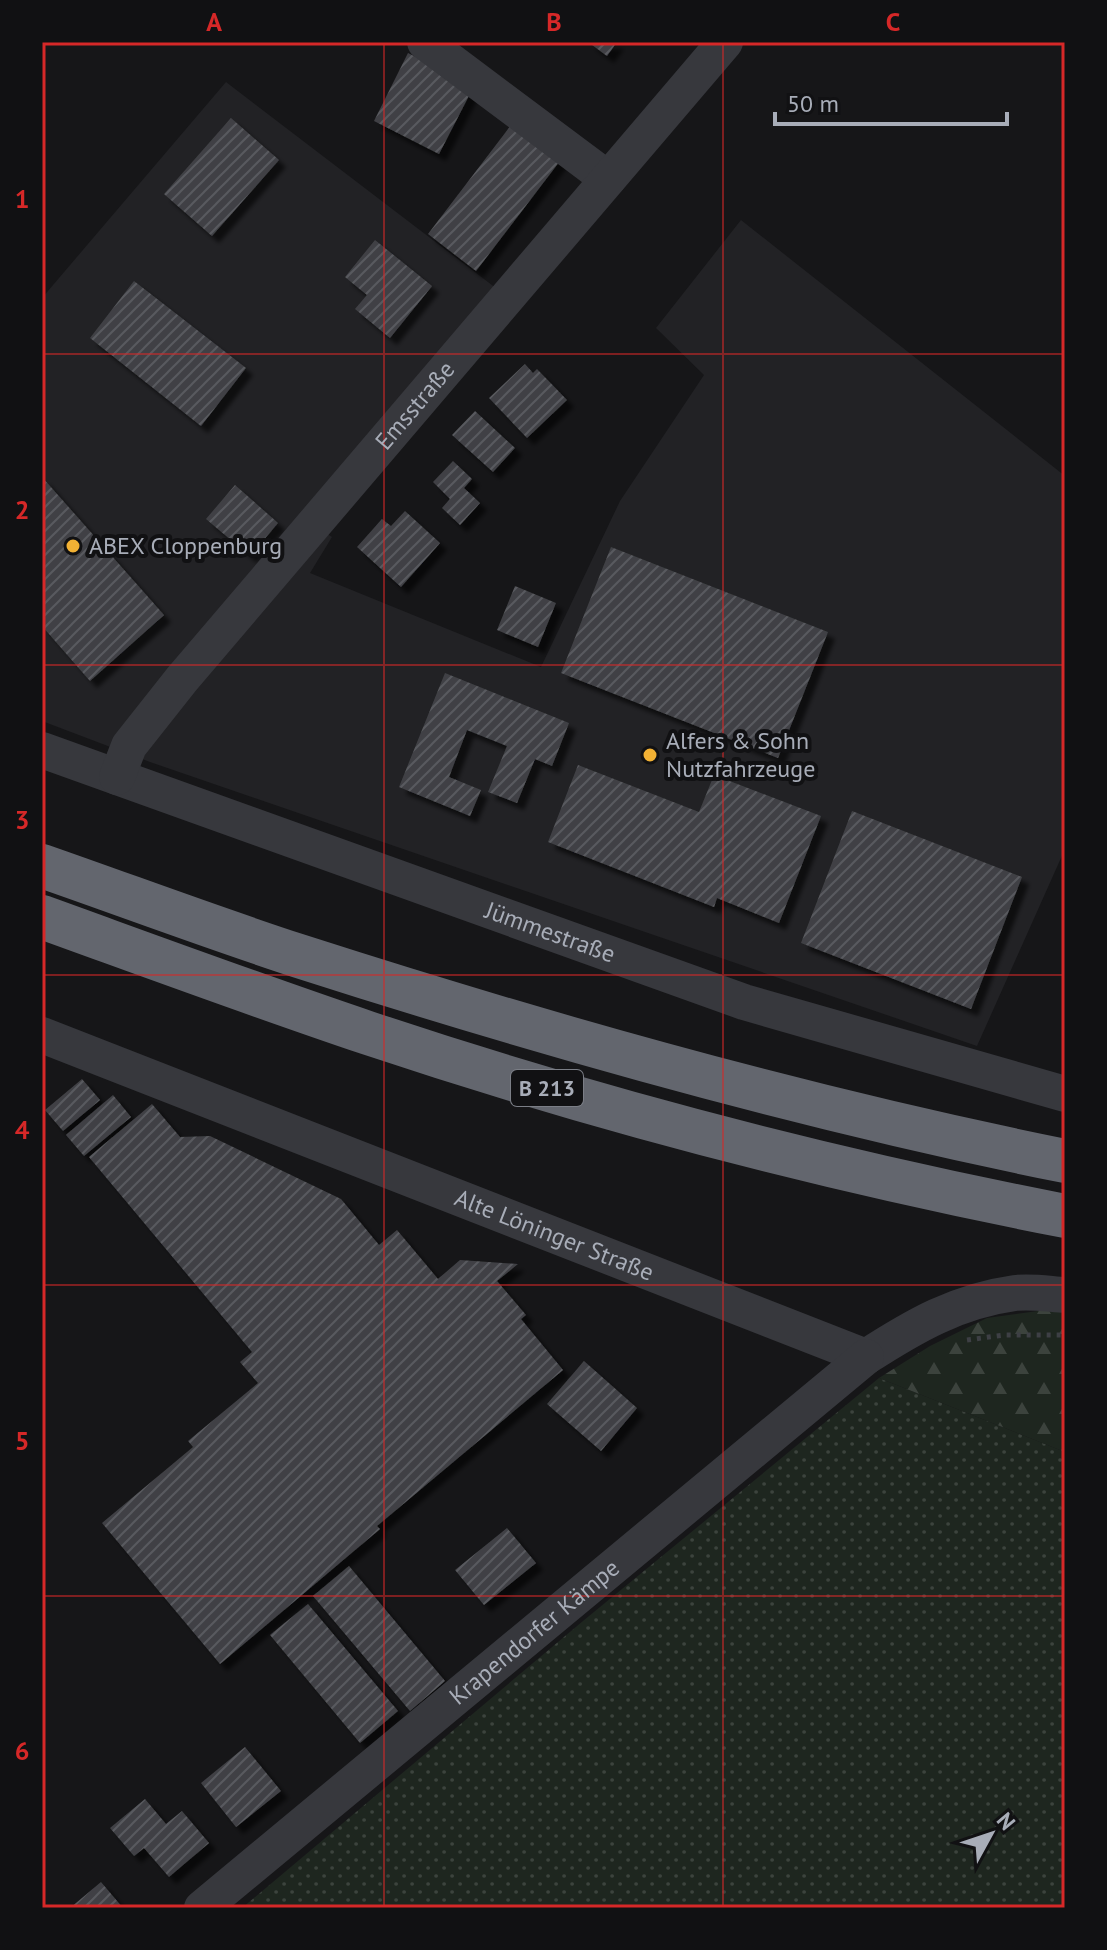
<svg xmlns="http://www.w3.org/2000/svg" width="1107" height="1950" viewBox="0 0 1107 1950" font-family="'PT Sans',sans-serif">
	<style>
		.built { fill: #222225 }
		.grass { fill: url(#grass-dots) }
		.forest { fill: url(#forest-firs) }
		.building { fill: url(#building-hatch); filter: url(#shadow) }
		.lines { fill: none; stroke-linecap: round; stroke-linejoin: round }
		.path { stroke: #3d3f44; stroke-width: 5; stroke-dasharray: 4 6; stroke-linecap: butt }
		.minor { stroke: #37383d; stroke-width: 36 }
		.highway { stroke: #63666e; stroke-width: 44 }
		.grid { fill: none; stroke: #d62828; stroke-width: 2; stroke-opacity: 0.55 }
		.poi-dot { fill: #f2b134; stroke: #111113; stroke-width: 3 }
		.labels { text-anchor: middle; stroke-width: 8; stroke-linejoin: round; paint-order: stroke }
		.shield { fill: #111113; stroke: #7b7e86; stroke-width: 2 }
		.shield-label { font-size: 22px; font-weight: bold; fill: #a8adb8 }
		.street-label { font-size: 24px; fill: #a8adb8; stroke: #111113 }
		.poi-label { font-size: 24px; fill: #a8adb8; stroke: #111113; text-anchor: start }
		.neatline { fill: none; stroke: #d62828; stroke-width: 3 }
		.grid-label { font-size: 26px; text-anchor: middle; font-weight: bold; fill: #d62828 }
	</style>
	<defs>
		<pattern id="grass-dots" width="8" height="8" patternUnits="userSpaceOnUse" patternTransform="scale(2)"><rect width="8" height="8" fill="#1e261f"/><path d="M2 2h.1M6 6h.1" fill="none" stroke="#3c433d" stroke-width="1.8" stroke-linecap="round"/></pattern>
		<pattern id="forest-firs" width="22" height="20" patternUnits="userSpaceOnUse" patternTransform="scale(2)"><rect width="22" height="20" fill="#1e261f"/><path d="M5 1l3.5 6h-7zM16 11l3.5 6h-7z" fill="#3c433d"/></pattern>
		<pattern id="building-hatch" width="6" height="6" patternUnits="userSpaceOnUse" patternTransform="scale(2)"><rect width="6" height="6" fill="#404145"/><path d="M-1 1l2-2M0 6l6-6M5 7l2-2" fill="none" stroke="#595a5e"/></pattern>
		<filter id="shadow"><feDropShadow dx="7" dy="7" stdDeviation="2" flood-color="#0009"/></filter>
	</defs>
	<rect width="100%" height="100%" fill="#161618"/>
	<path class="built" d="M226 82 501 292 305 519 332 537 310 573 541 667 620 501 704 375 656 328 741 220 1065 476V849L977 1046 150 762 42 721V298Z"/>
	<path class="grass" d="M879 1378 1065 1452V1908H242L583 1621Z"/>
	<path class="forest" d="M1053 1309 1065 1314V1452L879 1378 930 1346 987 1318Z"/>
	<path class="building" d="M588 42H617L607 56Z
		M408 53 474 86 439 154 374 121Z
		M231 118 279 160 212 236 164 194Z
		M515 120 563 157 476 271 428 234Z
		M375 240 432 286 390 338 355 309 367 295 345 277Z
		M134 281 246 368 201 426 90 338Z
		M525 364 533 373 537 369 567 400 527 438 489 398Z
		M475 411 515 448 493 472 452 435Z
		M453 461 472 479 464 488 480 503 460 525 442 508 450 499 433 482Z
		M42 477 164 615 90 681 42 626Z
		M235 485 278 523 250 556 206 519Z
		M405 511 440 543 401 587 357 547 382 519 391 526Z
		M611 547 828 632 778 758 561 673Z
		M515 586 556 603 538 647 497 630Z
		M445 673 569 723 552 766 535 759 517 803 488 792 507 746 467 730 449 777 481 790 470 816 399 787Z
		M578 765 699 812 714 775 821 816 779 923 717 898 714 907 548 842Z
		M852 811 1022 877 971 1009 801 943Z
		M82 1079 100 1100 63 1131 45 1110Z
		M113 1095 131 1117 84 1156 66 1135Z
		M152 1104 180 1137 210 1136 341 1199 379 1245 397 1230 438 1279 460 1260 518 1264 497 1281 526 1315 521 1319 563 1370 377 1526 380 1529 220 1664 102 1523 193 1447 188 1441 258 1383 240 1362 252 1352 89 1157Z
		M584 1361 637 1408 601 1451 547 1404Z
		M507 1528 536 1563 484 1605 455 1570Z
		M349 1566 445 1681 410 1711 313 1596Z
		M308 1604 398 1711 360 1743 270 1635Z
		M245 1747 281 1791 236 1827 201 1783Z
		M145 1799 166 1824 182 1811 209 1843 169 1877 144 1848 134 1856 110 1828Z
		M101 1882 123 1908H70Z"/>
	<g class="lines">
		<path class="path" d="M967 1340 1004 1335H1065"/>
		<g class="minor">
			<path d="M425 42 608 179"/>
			<path id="s1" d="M42 750 744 1002 1065 1094"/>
			<path id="s2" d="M117 777 129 746 182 679 725 42"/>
			<path id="s3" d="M42 1035 866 1357C914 1326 957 1301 1015 1293 1031 1291 1049 1294 1065 1295"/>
			<path id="s4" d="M202 1908 866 1357"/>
		</g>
		<path class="highway" d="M42 866C128 896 213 928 299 956 551 1037 806 1109 1065 1161
			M42 917C150 956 258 996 368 1033 595 1109 829 1170 1065 1216"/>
	</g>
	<path class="grid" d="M384 42V1908M723 42V1908M42 354H1065M42 665H1065M42 975H1065M42 1285H1065M42 1596H1065"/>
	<g class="poi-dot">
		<circle cx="73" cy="546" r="8"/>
		<circle cx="650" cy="755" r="8"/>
	</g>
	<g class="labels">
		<rect class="shield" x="511" y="1070" width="72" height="36" rx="6"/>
		<g class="shield-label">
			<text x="547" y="1096">B 213</text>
		</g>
		<g class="street-label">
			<text dy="8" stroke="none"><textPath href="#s2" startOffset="478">Emsstraße</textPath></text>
			<text dy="8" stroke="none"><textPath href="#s1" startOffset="540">Jümmestraße</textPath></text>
			<text dy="8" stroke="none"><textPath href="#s3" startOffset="550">Alte Löninger Straße</textPath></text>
			<text dy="8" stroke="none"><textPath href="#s4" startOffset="432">Krapendorfer Kämpe</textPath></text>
		</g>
		<g class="poi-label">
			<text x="89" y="554">ABEX Cloppenburg</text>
			<text x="666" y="749">Alfers &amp; Sohn<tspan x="666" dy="28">Nutzfahrzeuge</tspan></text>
		</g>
	</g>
	<rect width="1107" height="1950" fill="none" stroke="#111113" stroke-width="88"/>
	<g transform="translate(991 1834) rotate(50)" stroke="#111113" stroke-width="6" paint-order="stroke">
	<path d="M0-6L14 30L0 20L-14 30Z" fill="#a8adb8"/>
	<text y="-12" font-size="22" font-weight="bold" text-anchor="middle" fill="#a8adb8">N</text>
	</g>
	<path d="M775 112v12h232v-12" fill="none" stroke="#a8adb8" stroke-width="4"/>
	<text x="787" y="112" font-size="24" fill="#a8adb8" stroke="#111113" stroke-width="6" paint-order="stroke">50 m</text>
	<rect x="44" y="44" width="1019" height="1862" class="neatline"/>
	<g class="grid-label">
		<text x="214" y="31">A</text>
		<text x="554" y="31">B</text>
		<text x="893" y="31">C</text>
		<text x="22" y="208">1</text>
		<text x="22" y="519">2</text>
		<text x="22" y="829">3</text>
		<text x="22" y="1139">4</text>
		<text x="22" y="1450">5</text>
		<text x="22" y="1760">6</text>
	</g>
</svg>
